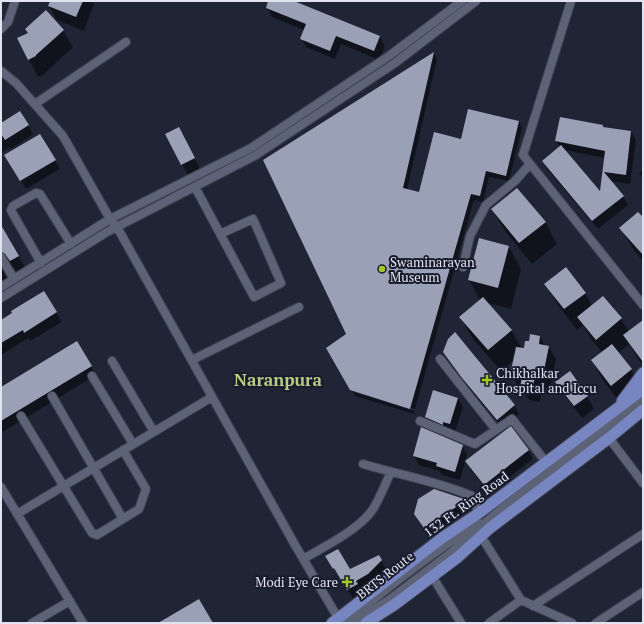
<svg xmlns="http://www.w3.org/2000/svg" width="644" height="624" viewBox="0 0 644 624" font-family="'PT Serif',serif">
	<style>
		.shadow { fill: #0007; fill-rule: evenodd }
		.building { fill: #9aa0b6 }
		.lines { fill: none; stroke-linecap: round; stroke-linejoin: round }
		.minor-casing { stroke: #3e4150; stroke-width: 10 }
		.major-casing { stroke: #3e4150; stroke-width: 13 }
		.minor { stroke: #5d6377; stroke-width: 8 }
		.major { stroke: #7785c0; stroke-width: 11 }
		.poi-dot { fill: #a3c926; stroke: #171b2c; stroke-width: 1.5 }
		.labels { text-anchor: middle; stroke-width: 4; stroke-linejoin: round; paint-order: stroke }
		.poi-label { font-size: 13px; fill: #e1e4f0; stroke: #171b2c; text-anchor: start }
		.street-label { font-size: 13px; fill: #e1e4f0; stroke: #171b2c }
		.district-label { font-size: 17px; font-weight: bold; fill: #b6cd84; stroke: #171b2c }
	</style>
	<rect width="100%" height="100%" fill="#202536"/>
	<path class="shadow" d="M51 1H93L94 4 84 31 57 20 49 6Z
		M270 1H291L380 37 385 46 379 60 341 44 335 59 306 47 301 38 304 30 272 17 267 8Z
		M63 30 73 47 45 73V74L38 77 18 38Z
		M434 53 437 59 407 190 420 193 462 140 519 121 522 128 509 181 489 177 483 202 474 200 415 409 351 389 347 335 264 160Z
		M1 124 28 125 33 134 11 149 10 147 1 153Z
		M179 128 201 171 189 177 182 164Z
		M631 131 636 140 630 184 610 181 623 196 628 205 598 229 548 170 543 162 560 147 556 141ZM564 150 605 158 601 193Z
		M40 135 60 169 26 189 6 155Z
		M643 170V179L639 173Z
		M492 210 545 222 557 244 532 264 505 231Z
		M643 219V261L633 249 621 228Z
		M3 231 28 272 20 277 14 268 7 269 4 274 10 285 1 292V232Z
		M479 239 509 247 521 269 511 309 488 303 511 330 522 349 524 350 530 342 540 337 545 346 549 347 556 359 550 388 542 387 540 402 529 400 522 388H519L511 375 514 360 501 371 473 339 461 318 480 300 469 280Z
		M546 284 585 293 592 306 603 297 621 319 629 332 643 321V366L629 344 618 353 631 370 643 390 624 407 604 382 592 360 602 352 591 339 583 325 577 330 558 305Z
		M44 293 62 322 30 341 28 338 1 355V321Z
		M77 343 96 375 1 433V388Z
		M444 352 514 405 519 414 503 428 468 387Z
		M557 382 587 396 594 409 582 418 564 395Z
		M353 392 414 411V414L355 396Z
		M458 398 463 407 455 432 431 426 426 417Z
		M462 446 467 455 460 480 442 475 439 471 419 465 414 456Z
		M528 450 533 459 489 493 471 470 466 461Z
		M434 490 466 501 471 509 430 537 415 514Z
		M327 556 349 570 379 556 386 570 373 583 360 590 362 593 353 599Z"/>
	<path class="building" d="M50 1H83L76 17 48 6Z
		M268 1H294L380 36 374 51 336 36 330 51 300 39 306 24 266 8Z
		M46 10 64 30 36 55V56L28 60 17 38 28 33 25 29Z
		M434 52 403 188 419 192 434 132 461 139 468 109 519 121 506 176 486 171 480 196 471 194 410 409 350 390 326 348 346 334 263 160Z
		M20 111 29 125 5 140 1 134V123Z
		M560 117 603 125V127L631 131 626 175 604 172 624 196 592 221 542 161 561 145 600 191 605 151 555 141Z
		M179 127 195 158 181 165 165 134Z
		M40 134 56 160 20 181 4 155Z
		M517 188 546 222 519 243 491 209Z
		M638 212 643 217V255L619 228Z
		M1 225 19 256 10 261 5 254 1 252Z
		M479 238 509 246 498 288 468 280Z
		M566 267 586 293 564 309 544 284Z
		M44 291 57 312 24 333 23 330 1 343V320L12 313 11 311Z
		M603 296 622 318 596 340 577 317Z
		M483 297 512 330 488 350 459 317Z
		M643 320V362L623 335Z
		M455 332 515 405 497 420 462 378 443 352 448 339Z
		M530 334 540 336 539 344 549 346 543 375 535 374 533 389 520 387 522 377 510 375 516 347 524 348 525 341H529Z
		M77 341 92 366 1 421V387Z
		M612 344 632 369 611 386 591 360Z
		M570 371 588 396 574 406 555 382Z
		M433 390 458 398 450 424 443 422V425L425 417Z
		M511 426 529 450 484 485 465 461Z
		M421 427 463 445 455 472 436 466 437 463 413 456Z
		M434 489 467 500 424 528 414 514 418 499Z
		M338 549 350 569 379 555 382 560 368 574 356 581 358 584 347 590 334 568 333 569 325 556Z
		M199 599 213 623H158Z"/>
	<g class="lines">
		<g class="minor-casing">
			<path id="minor" d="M571 1 523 155 643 305
				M1 29 8 22 15 1
				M1 71 16 83 63 136 110 219 117 227 295 545 338 618
				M35 104 126 42
				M195 187 254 297 281 283 253 219 220 234
				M1 257 14 279
				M41 263 13 214 11 210 13 206 36 193 40 194 71 244
				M463 267 470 236 486 205 515 181 530 164
				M1 287 110 219 251 148 389 56 462 1
				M1 298 107 232 256 155 395 63 476 1
				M440 359 496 430
				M192 360 299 307
				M112 361 154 432
				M92 376 133 444
				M52 396 123 519
				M21 416 92 533 97 535 139 509 146 489 123 450
				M420 421 475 444 512 419 546 462
				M609 438 643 483
				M363 464C399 475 437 481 472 496L479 513
				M1 487 83 623
				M17 514 212 397
				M481 536 521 600
				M303 559C324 547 360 529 373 509 380 498 385 484 391 472
				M432 576 461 623
				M533 606 643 534
				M32 623 70 601
				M345 623C388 587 431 553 479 523
				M351 623 389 600 448 555 501 509 643 400
				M489 623 521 600 572 623
				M596 623 643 592"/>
		</g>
		<g class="major-casing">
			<path id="major" d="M622 401 643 373
				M332 623 442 538 479 513 643 389
				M366 623 394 605 458 557 490 528 609 438 643 410"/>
		</g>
		<use href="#minor" class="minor"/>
		<use href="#major" class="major"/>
	</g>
	<g class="poi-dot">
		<circle cx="382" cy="269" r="4"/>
		<path d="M485 374h4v4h4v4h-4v4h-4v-4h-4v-4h4z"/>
		<path d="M345 576h4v4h4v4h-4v4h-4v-4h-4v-4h4z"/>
	</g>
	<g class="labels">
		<g class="poi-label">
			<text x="390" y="267">Swaminarayan<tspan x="390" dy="15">Museum</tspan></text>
			<text x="496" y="378">Chikhalkar<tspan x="496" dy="15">Hospital and Iccu</tspan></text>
			<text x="338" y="587" text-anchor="end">Modi Eye Care</text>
		</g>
		<g class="street-label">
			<text transform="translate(466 504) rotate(-36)" y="5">132 Ft. Ring Road</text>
			<text transform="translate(385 575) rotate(-38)" y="5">BRTS Route</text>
		</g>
		<g class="district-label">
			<text x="278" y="386">Naranpura</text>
		</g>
	</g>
	<rect width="644" height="624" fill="none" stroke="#e1e4f0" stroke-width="4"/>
</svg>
